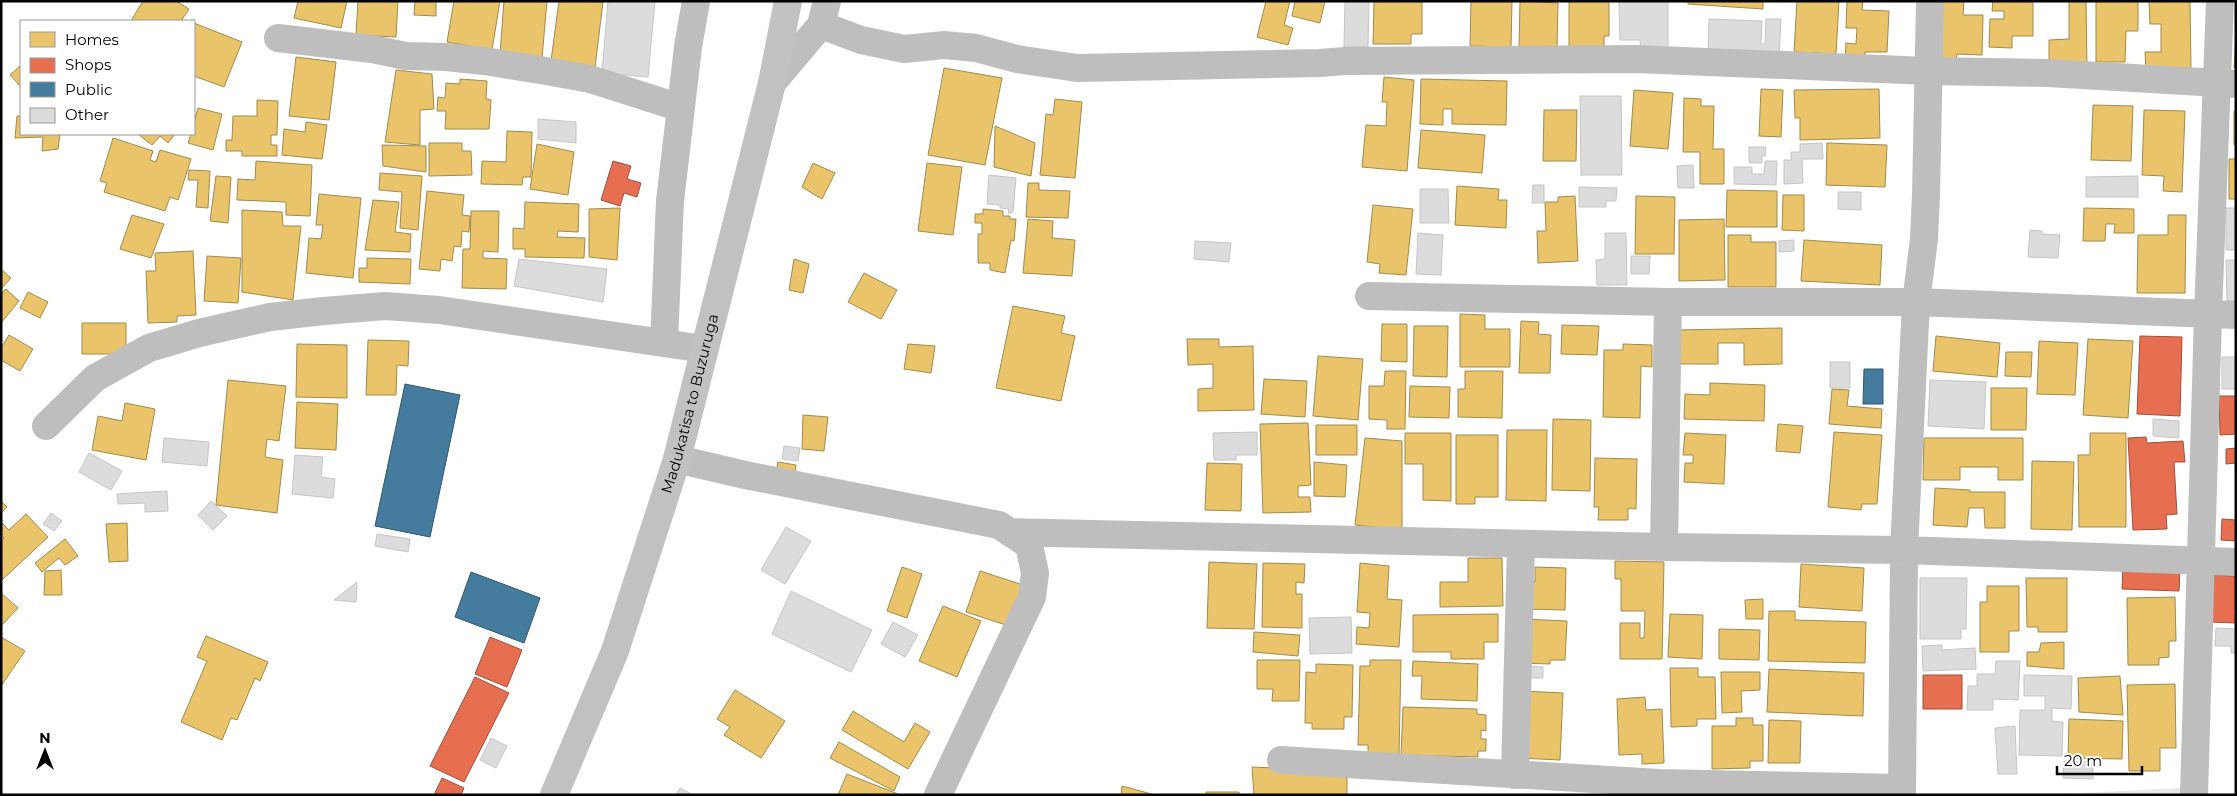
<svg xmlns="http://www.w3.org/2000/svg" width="2237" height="796" viewBox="0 0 2237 796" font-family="Montserrat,sans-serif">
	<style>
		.green { fill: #eaeaea }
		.homes { fill: #e9c46a; stroke: #a3894a }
		.shops { fill: #e76f51; stroke: #a24e39 }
		.public { fill: #457b9d; stroke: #30566e }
		.building { fill: #dcdcdc; stroke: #c5c5c5 }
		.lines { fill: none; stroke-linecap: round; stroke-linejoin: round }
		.street { stroke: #bebebe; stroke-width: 28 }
		.secondary { stroke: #c1c1c1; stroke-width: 28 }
		.labels { text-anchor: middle; stroke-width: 5; stroke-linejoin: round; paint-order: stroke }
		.street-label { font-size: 15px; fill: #000; stroke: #fff }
	</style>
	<rect width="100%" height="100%" fill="#fff"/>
	<path class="green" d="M2199 787V795H2041Z"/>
	<path class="homes" d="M143 1H176L189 9 181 21H131Z
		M298 1H347L341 28 294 18Z
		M358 1H398L396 37 356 35Z
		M415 1H436V16L414 15Z
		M454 1H500L492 50 447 42Z
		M504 1H547L542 58 500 54Z
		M559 1 603 2 595 67 551 61Z
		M1266 1H1290L1284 25 1293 28 1288 45 1257 37Z
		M1295 1H1325L1320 23 1292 16Z
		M1374 1H1422V34H1411V44H1373Z
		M1471 1H1512L1511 47 1470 46Z
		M1520 1 1558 3 1557 48H1519Z
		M1569 1H1609V36H1604V49H1569Z
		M1688 1H1763V9L1688 4Z
		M1797 1H1839L1836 54 1794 52Z
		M1847 1H1863L1862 10 1889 11 1887 52H1865V61L1845 60 1846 43 1856 44 1857 28H1846Z
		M1940 1H1964L1963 15H1983L1982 55 1957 54 1956 61H1938Z
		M1993 1H2033V36H2012V48L1989 47 1990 19H2004V11H1992Z
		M2069 1H2086L2087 68H2049V40L2069 39Z
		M2096 1H2138V31H2126L2125 62H2096Z
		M2149 1H2190L2191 69 2146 70 2145 52H2161V24H2150Z
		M194 23 242 42 224 87 194 76Z
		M2236 37V68H2234Z
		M296 57 336 62 329 120 289 116Z
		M21 65V87L10 75Z
		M944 68 1002 78 985 165 928 155Z
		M396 70 432 74 434 109 420 110V145L385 142Z
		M1384 77 1414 80 1407 171 1362 167 1366 125 1386 126 1387 102H1382Z
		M460 79 487 81 486 99 491 100 489 129H445L446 111H437L438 97 445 98 446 83 460 84Z
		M1421 79 1507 81 1506 125 1452 124V109H1443V125L1420 124Z
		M1761 89 1783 90 1781 137 1759 136Z
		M1879 89 1880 138 1800 140V118H1795L1794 90Z
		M1634 90 1673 93 1668 149 1630 146Z
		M1684 98 1701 99V106H1714L1713 149H1724V184H1700V152H1683Z
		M1055 99 1082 102 1075 178 1040 175 1046 114 1053 115Z
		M257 100 278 101 277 135H271V145H277V156H242V151H226V140H232L233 116H257Z
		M2093 105 2133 106 2131 161 2091 160Z
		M198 108 222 114 213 150 188 143 191 134H194V123Z
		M1544 110H1577L1576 161H1543Z
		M2144 110 2185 111 2182 192 2163 191 2164 176 2142 175Z
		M2234 111H2236V145H2234Z
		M17 116H21V134H60L58 149 42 151 43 137 15 138Z
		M306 122 327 125 322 159 282 155 284 129 305 132Z
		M995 126 1035 143 1031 176 994 167Z
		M1421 130 1485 135 1482 173 1418 168Z
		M507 131 532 132 531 177H523L522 185 481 184 482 161 506 162Z
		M138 134H175L168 143 160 136 152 145Z
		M113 138 153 151 150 160 156 162 160 150 191 159 178 200 170 197 165 211 104 192 107 183 100 181Z
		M429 143H462V151H471L472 175 429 176Z
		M1827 143 1887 145 1885 187 1826 185Z
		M537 144 574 152 568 195 530 189Z
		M382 145 426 146V172L383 166Z
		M2229 159H2236V199H2229Z
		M256 161 312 165 310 216 286 215V202L237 200 238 179 255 180Z
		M813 163 835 173 822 199 802 187Z
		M927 163 962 167 953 235 918 231Z
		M189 170 210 171 208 208 196 207 198 180H188Z
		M380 173 422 176 418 230 400 228 402 192 379 190Z
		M216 176 231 177 228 223 210 221Z
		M1028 183H1039V190L1070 191 1068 218 1026 217Z
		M1457 186 1499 189 1498 200H1507L1506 228 1455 225Z
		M1727 190 1777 191V227H1726Z
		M427 191 464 195 462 215 470 216 469 232 462 231 461 247 454 246 452 261 441 259 440 271 419 269Z
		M319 194 361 198 353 278 306 273 309 238 321 239 323 225H316Z
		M1783 195H1804V231L1782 230Z
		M1575 196 1578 261 1538 263 1537 231H1546L1545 202H1558V197Z
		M1636 196 1675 197 1674 254H1635Z
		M373 200 399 202 395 232 411 234 410 252 365 250Z
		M525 202 579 204 578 232 558 231 557 237 585 238 584 258 525 257V249H513V228L524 229Z
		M1373 205 1413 209 1406 275 1379 273 1380 264 1367 262Z
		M620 208 617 260 589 257V209Z
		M2084 208 2134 209V233H2114L2115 224H2106L2105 241H2083Z
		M983 209 1003 211V216H1010V219H1016L1014 241 1011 240 1005 273 990 270V263H978V234H982V223H975V214H983Z
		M242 210 282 212 283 226H301L293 300 242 292Z
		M471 211H499L498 252 483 251V258L507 259 506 289 462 288 463 249H470Z
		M132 215 164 224 151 258 120 249Z
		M2168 215H2186L2185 293H2137L2138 235H2168Z
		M1028 219 1053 221 1052 238 1075 240 1072 276 1023 273Z
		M1724 219 1725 280 1679 281V220Z
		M1728 235H1751V242H1776V287H1728Z
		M1804 240 1882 245 1880 285 1801 281Z
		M193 251 196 315 177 316V322L148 323 146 271H156L155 253Z
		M207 256 241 258 238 303 204 301Z
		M367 258 411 259 410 284 359 282V268H367Z
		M794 259 809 264 803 293 789 290Z
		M1 269 11 278 1 289Z
		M864 273 897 290 881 319 848 302Z
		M6 289 19 301 1 323V294Z
		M28 292 48 302 40 318 20 308Z
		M1013 306 1065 316 1061 333 1075 336 1061 401 996 388Z
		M1460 314 1485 315V329H1510V367H1460Z
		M1521 321 1539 322 1538 334 1551 335 1550 373H1519Z
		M82 323H126V354H82Z
		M1382 324H1407V362L1381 361Z
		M1562 325 1599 326 1597 355 1561 354Z
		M1414 326H1448L1447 377 1413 376Z
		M1782 328V364L1744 365V343H1718V364H1677V330Z
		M9 335 33 349 20 371 1 360V348Z
		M1936 336 2000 343 1997 377 1933 371Z
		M1187 339H1219V347L1253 346 1254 410 1198 411V389L1213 388V364L1188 365Z
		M2088 339 2133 341 2128 418 2083 415Z
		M368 340 409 341 408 366 397 365 396 395H366Z
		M2039 341 2078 343 2075 395 2037 394Z
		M297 344 347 345V398L296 397Z
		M908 344 935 346 931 373 904 369Z
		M1623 344 1652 345V367L1641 366 1640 418 1603 417 1604 350H1623Z
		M2006 352H2032L2031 377 2005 376Z
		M1318 356 1363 359 1358 420 1313 416Z
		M1385 371H1406L1405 429H1387V420L1369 419V386H1384Z
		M1465 371H1503L1502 418 1458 417V389H1465Z
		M1264 379 1307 381 1305 417 1261 414Z
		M228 380 286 386 279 441 267 439 265 457 283 460 277 513 216 505Z
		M1710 383 1765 385 1764 421 1684 419 1685 394 1710 395Z
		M1410 386 1450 387 1449 418 1409 417Z
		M1991 388H2027L2026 430H1991Z
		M1832 389 1849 390 1847 406 1882 409 1881 428 1829 424Z
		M297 402 338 404 336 450 295 448Z
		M125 403 155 409 146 460 92 450 98 416 122 421Z
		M803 415 828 417 824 451 802 449Z
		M1553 419 1591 420 1590 491 1552 490Z
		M1308 423 1311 485 1298 486V497H1310L1311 512 1263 513 1260 424Z
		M1778 424 1803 426 1800 453 1776 451Z
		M1316 425H1357V455H1316Z
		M1507 430H1547L1546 501 1506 500Z
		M1834 432 1882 435 1877 504H1862L1861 510 1828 507Z
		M1405 433H1451V501L1423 500V464H1405Z
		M1685 433 1726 435 1724 484 1684 482 1685 463H1693V455H1683Z
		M2090 433H2126V527H2079L2078 455H2090Z
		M1456 435H1498V497H1475V504H1456Z
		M1365 438 1402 441V530L1355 525Z
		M1924 438H2023V480H1998V467H1960V480H1923Z
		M1595 458 1637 459 1636 509 1628 508V520H1598L1599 507H1594Z
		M2032 461 2074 462 2072 530 2031 529Z
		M778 462 796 465 795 476 776 472Z
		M1314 462 1347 465 1345 497 1314 496Z
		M1207 463 1242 464 1241 511 1205 510Z
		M1935 488 1970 490V492H2005V528H1985L1984 508H1969L1967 527 1933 525Z
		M1 501 7 507 1 513Z
		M26 514 48 537 2 580 1 541 4 538 1 535V522L9 530Z
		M127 523 128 561 109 562 106 524Z
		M65 539 78 556 65 565 59 558 42 572 35 563Z
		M1468 558H1502L1503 606 1440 607V582H1468Z
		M1615 561 1664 562 1662 659H1620V623H1640V638H1644L1645 611H1621V579H1615Z
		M1209 562 1257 564 1254 629 1207 628Z
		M1263 563 1305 564 1304 583 1296 582V594H1302V628L1262 627Z
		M1360 563 1389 566 1387 599 1402 600 1399 647 1356 644 1357 627 1369 628 1370 613 1357 612Z
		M1801 564 1864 568 1862 611 1799 607Z
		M902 567 922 574 907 618 887 611Z
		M1535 567 1566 568 1565 610 1527 609 1528 582H1535Z
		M61 570 62 595H44L45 571Z
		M980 571 1026 586 1012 627 966 612Z
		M2026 578H2067V632H2038V627H2027Z
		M1987 586H2019V631H2009V652H1980V602H1987Z
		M1 593 18 608 1 626Z
		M2175 597 2176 641H2169V657L2159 658V665H2128L2127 598Z
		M1763 599V619H1746L1745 600Z
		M943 606 981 621 957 677 919 661Z
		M1769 611H1795V620L1866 622 1865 663 1768 661Z
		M1498 614V642H1484V659H1451V652H1413V615Z
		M1670 614 1703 615 1702 659 1668 657Z
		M1522 619 1567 621 1565 660H1550V664L1520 663Z
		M1719 629 1760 630 1759 660 1719 659Z
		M1254 632 1300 635 1298 656 1253 652Z
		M206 636 268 662 260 681 255 678 237 720 231 718 222 740 181 722 207 661 197 657Z
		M1 637 25 651 1 686Z
		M2064 642V669L2027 666V652H2039L2041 643Z
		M1257 660H1300L1299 701H1272L1273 689H1257Z
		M1370 660H1401L1399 755 1368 754V745H1358L1360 666H1370Z
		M1413 661 1478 664 1477 701 1421 699 1422 676H1412Z
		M1316 664 1353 665 1352 717H1344V729H1312V723H1305L1306 672 1316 673Z
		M1670 668H1698V677H1715L1716 719H1697V726L1671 727Z
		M1769 669 1864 673 1863 716 1767 712Z
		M1721 672H1760V690L1741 691 1742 712 1722 713Z
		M2120 676 2123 715 2079 712 2078 678Z
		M2175 684 2176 748H2160V771H2129L2127 685Z
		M735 690 785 721 761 758 724 735 730 727 717 719Z
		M1522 691 1563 693 1560 760 1519 758Z
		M1645 697 1646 710 1662 709 1664 763 1642 764V754L1619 755 1617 699Z
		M1403 707 1477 709V714L1486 715V731L1481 730V739H1486V751H1478V757L1401 755Z
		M853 711 904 742 915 723 930 732 908 769 842 730Z
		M1736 718H1753V725H1763V761H1750V768L1712 769V726H1736Z
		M2069 719 2123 721 2122 759 2068 758Z
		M1769 720 1801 721 1800 763H1768Z
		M839 742 900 777 894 791 830 758Z
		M1252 767 1347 771V795H1254Z
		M847 774 898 794V795H838Z
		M1122 786 1155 795H1121Z
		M1206 792H1239V795H1206Z"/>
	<path class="shops" d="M613 161 631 166 627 179 641 183 637 197 624 193 620 206 601 200Z
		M2140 336 2182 337 2180 416 2137 414Z
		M2219 396H2236V434L2220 435Z
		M2146 437 2147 443 2183 441 2185 462H2174L2177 514 2166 515 2167 529 2133 530 2128 438Z
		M2236 448V467V463L2226 464V449Z
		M2222 519 2236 520V541L2221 540Z
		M2123 567 2180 569 2179 591 2122 589Z
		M2213 575 2236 576V623L2211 622Z
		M490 637 522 650 507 687 475 674Z
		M1923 675H1962V709H1923Z
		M475 677 509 693 464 782 430 766Z
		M442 778 464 788 461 795H434Z"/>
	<path class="public" d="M1864 369H1883V404H1863Z
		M405 384 460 395 430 537 375 526Z
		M471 572 540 598 524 643 455 617Z"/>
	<path class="building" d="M608 1H655L648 77 602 73Z
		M1345 1H1369L1368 47H1344Z
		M1619 1H1668V53H1641L1640 40H1620Z
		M1709 19 1762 21 1761 44H1765L1766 19H1781L1779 59 1708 56Z
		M1580 96H1621L1622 175H1581Z
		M538 119 576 122V143L538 139Z
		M1822 143 1823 159H1802L1803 183 1784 184V160H1791V152H1800V144Z
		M1749 147H1766L1765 156H1762V163H1749Z
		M1765 161H1777L1776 185 1734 184V167H1752V174H1764Z
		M1693 165 1694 188H1678L1677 166Z
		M989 175 1016 178 1013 212 1008 214 1009 209 1000 208V205L987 204Z
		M2138 176V197H2086V177Z
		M1533 185H1544V203H1532Z
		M1579 187 1617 188 1616 201H1606V207H1579Z
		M1420 189H1448L1449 223H1420Z
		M1838 192H1861V210L1838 209Z
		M2226 208H2236V250H2226Z
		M2030 230 2042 231V234L2060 235 2058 258 2028 257Z
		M1418 233 1443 235 1441 275 1416 274Z
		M1605 233H1626L1627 285H1597L1596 260 1605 259Z
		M1794 240V251L1779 252V241Z
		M1195 241 1231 243 1229 262 1194 259Z
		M1631 256H1650L1649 274H1631Z
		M519 259 607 269 603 302 514 286Z
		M2226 260H2236V301H2227Z
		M2222 357H2236V389H2222Z
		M1830 362H1850V388H1830Z
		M1930 380 1986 382 1984 429 1928 426Z
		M2153 419 2179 421V438L2153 436Z
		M1257 432V455H1236V460H1214L1213 433Z
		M164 438 209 442 207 466 162 462Z
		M784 446 800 448 798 461 782 459Z
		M89 453 122 471 111 490 79 472Z
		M295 455 323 457 321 477 335 479 333 498 292 494Z
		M167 491 168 511 145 512V503L118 504 117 494Z
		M211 501 227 516 213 530 198 515Z
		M51 513 62 521 54 531 43 524Z
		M786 527 811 541 785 584 761 570Z
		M377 534 410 539 408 552 375 546Z
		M1920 578H1967L1966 629H1961V639H1920Z
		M357 582 356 602 334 600Z
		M791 591 872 630 851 672 772 634Z
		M1351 617 1352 653 1310 654 1309 618Z
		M893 622 918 635 905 657 881 644Z
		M2216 628 2236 629V653H2231V646H2215Z
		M1942 645V650L1975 648 1976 669 1923 671 1922 646Z
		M1996 661H2020L2018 700 1993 699V710H1967L1968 686H1977V674H1995Z
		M1519 666 1543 667V678H1519Z
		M2024 675 2072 676 2071 709 2052 708V721L2063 722 2062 756 2019 755 2020 710H2045V696H2024Z
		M2015 726 2017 774H1998L1995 728Z
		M491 738 507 746 496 768 480 760Z
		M2064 761 2093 762V779L2063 778Z
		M680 788 693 795H676Z"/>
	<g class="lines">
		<path class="street" d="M821 25 827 1
			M278 38 372 49 406 56 446 57 484 61 546 71 590 79 681 108
			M772 83 821 25 861 40 904 49 944 45 976 48 1017 59 1077 68 1320 63 1345 61 1635 59 1928 71 2048 73 2236 84
			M1369 296 1668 302H1916L2236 315
			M664 343 670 201 688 47 696 1
			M46 426 95 378 149 348 199 333 270 317 324 311 385 306 439 310 704 349
			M677 459 745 475 999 525 1029 545 1035 573 1032 597 938 795
			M1009 532 1664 547 1904 550 2236 562
			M1664 547 1668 302
			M1281 760 1659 783 1902 788
			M1515 775 1521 544
			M1902 795 1904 550 1916 302 1924 239 1926 195 1930 1
			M2194 795 2208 315 2220 1"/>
		<path class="secondary" id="s1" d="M554 795 615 651 677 459 772 83 788 1"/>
	</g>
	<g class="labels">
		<g class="street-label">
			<text dy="5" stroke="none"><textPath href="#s1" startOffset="415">Madukatisa to Buzuruga</textPath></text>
		</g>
	</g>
	<rect width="2237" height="796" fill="none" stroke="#000000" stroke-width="5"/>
	<rect x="20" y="20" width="175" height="115" fill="#ffffff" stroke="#999999"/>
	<rect x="30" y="32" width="25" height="15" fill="#e9c46a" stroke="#999999"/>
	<text x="65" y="45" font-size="15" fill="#000000">Homes</text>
	<rect x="30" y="58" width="25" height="15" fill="#e76f51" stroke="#999999"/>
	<text x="65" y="70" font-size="15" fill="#000000">Shops</text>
	<rect x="30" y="82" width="25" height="15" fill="#457b9d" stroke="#999999"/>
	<text x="65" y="95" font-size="15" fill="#000000">Public</text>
	<rect x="30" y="108" width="25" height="15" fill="#dcdcdc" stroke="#999999"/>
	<text x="65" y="120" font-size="15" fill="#000000">Other</text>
	<g transform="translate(45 751)" stroke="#ffffff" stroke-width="4" paint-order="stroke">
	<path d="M0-4L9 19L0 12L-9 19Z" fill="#000000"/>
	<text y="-8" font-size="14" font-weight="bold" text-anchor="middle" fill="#000000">N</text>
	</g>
	<path d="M2057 766v8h85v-8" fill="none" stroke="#000000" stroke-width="2.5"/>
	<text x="2064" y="766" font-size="15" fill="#000000" stroke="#ffffff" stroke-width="4" paint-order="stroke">20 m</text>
</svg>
